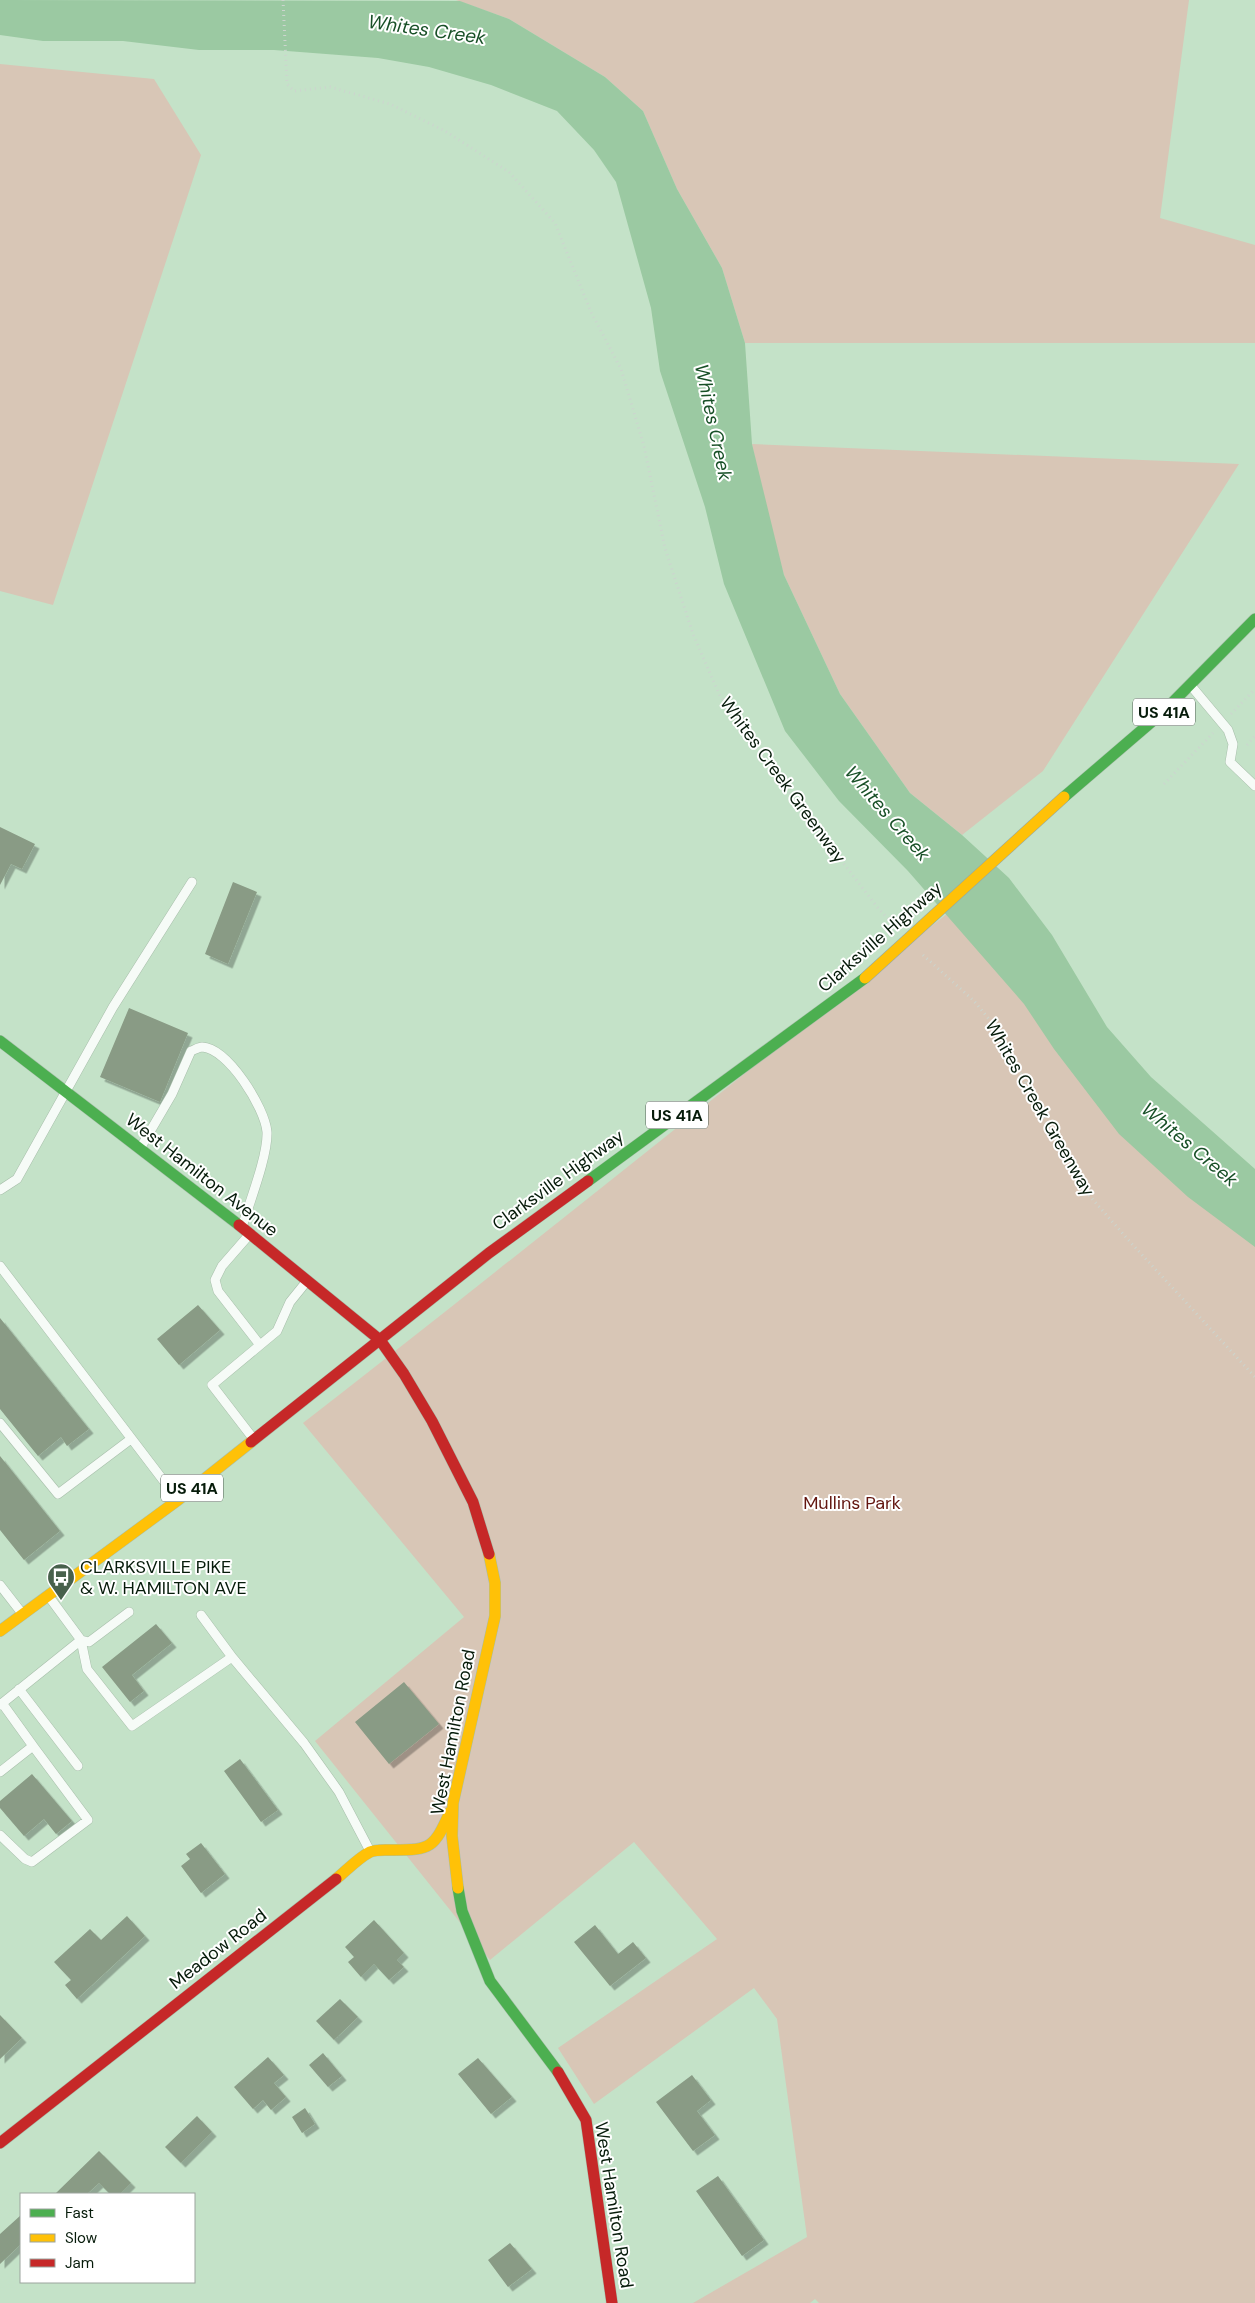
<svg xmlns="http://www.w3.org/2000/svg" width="1255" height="2303" viewBox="0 0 1255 2303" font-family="'DM Sans',sans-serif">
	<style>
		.green { fill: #d8c6b6 }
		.water { fill: #9bc9a2 }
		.building { fill: #899b85; filter: url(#shadow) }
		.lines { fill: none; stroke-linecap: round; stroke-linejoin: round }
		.lane-casing { stroke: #a7beaa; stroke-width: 10 }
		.fast-casing { stroke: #a7beaa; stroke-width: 12 }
		.slow-casing { stroke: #a7beaa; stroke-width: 12 }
		.jam-casing { stroke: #a7beaa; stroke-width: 12 }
		.path { stroke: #ccd5ce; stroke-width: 3; stroke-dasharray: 1 4; stroke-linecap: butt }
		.lane { stroke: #f6fbf7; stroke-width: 9 }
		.fast { stroke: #4caf50; stroke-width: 11 }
		.slow { stroke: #ffc107; stroke-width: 11 }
		.jam { stroke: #c62828; stroke-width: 11 }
		.slow-bridge-casing { stroke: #95a8a4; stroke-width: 12; stroke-linecap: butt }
		.slow-bridge { stroke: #ffc107; stroke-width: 11 }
		.labels { text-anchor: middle; stroke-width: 4; stroke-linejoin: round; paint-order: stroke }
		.shield { fill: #fff; stroke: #515f54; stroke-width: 1 }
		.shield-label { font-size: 16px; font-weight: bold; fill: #061b0a }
		.street-label { font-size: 18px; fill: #061b0a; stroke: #fff }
		.park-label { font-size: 18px; fill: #63150f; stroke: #fff }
		.poi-label { font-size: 18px; fill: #061b0a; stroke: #fff; text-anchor: start }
		.water-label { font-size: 19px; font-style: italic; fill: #185027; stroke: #fff }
	</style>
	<defs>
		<filter id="shadow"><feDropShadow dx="4.5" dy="4.5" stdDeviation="0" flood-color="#0004"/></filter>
	</defs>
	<rect width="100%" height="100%" fill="#c4e2c8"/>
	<path class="green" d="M456 0H1189L1160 218 1255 245V343H745L722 268 677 189 643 111 605 77 509 19Z
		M0 64 154 79 201 155 53 605 0 591Z
		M752 444 1239 464 1043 771 962 835 910 793 840 694 784 575 768 519Z
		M957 906 1255 1229V2303H819L815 2299 810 2303H693L807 2237 777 2019 754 1988 594 2104 558 2048 717 1939 634 1842 490 1960 315 1741 464 1617 303 1423C522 1253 738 1077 957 906Z"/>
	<path class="water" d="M0 0 460 1 509 19 605 77 643 111 677 189 722 268 745 343 752 444 784 575 840 694 910 793 962 835 1009 878 1052 935 1107 1027 1151 1077 1255 1169V1247L1188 1197 1119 1134 1054 1049 1024 1004 908 871 839 801 785 731 724 584 705 507 660 371 651 308 616 182 594 150 557 111 491 85 429 67 378 58 274 50H199L123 41H43L0 35Z"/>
	<path class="building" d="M0 827 35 844 22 869 11 864 0 885Z
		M233 882 257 892 228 964 205 954Z
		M129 1008 188 1033 160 1102 100 1077Z
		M198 1305 220 1330 179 1365 157 1339Z
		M0 1318 89 1429 67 1446 61 1437 38 1456 0 1409Z
		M0 1456 60 1531 24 1560 0 1530Z
		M156 1624 172 1643 132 1675 144 1691 130 1702 102 1667Z
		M404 1682 439 1724 389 1764 355 1722Z
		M240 1759 278 1810 261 1822 224 1771Z
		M32 1774 72 1821 56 1834 44 1819 24 1836 0 1808V1801Z
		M201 1843 225 1874 201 1893 181 1866 190 1859 186 1854Z
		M127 1916 145 1936 77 1999 65 1985 71 1980 54 1962 90 1929 101 1940Z
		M374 1920 404 1953 397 1960 404 1967 389 1980 374 1964 361 1977 348 1962 354 1957 345 1947Z
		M595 1925 618 1954 633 1942 646 1958 610 1986 574 1942Z
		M340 1999 358 2017 334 2040 316 2021Z
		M0 2015 22 2038 0 2059Z
		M323 2053 342 2076 328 2087 309 2065Z
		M268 2057 284 2075 274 2083 286 2097 271 2110 263 2100 253 2109 234 2087Z
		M478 2058 512 2097 491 2114 458 2074Z
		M692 2075 711 2100 697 2111 715 2135 693 2151 656 2102Z
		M305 2108 315 2124 302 2133 292 2117Z
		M197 2116 212 2132 181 2163 165 2147Z
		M99 2151 131 2183 120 2194H110L99 2183 87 2194H55Z
		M718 2176 764 2240 742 2256 696 2191Z
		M21 2215V2244L0 2264V2234Z
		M510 2243 532 2269 508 2287 488 2260Z"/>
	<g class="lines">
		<g class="lane-casing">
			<path id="lane" d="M1192 687 1228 730 1233 744 1230 762 1255 786
				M141 1147 172 1094 191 1051C194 1050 199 1047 202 1047 228 1048 265 1108 267 1132 268 1155 250 1201 243 1224
				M0 1190 17 1179 113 1007 192 882
				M249 1235 222 1266 215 1280 218 1291 260 1345
				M0 1266 176 1497
				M0 1423 58 1494 131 1439
				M252 1437 212 1385 277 1331 290 1302 307 1281
				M0 1585 21 1612
				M129 1612 89 1642 81 1640 87 1669 132 1726 232 1657 201 1615
				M232 1657 304 1743 339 1792 370 1851
				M19 1689 78 1766
				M0 1705 81 1640 50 1598
				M0 1772 33 1746 2 1703
				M0 1835 25 1859 32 1862 88 1820 33 1746"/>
		</g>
		<g class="fast-casing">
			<path id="fast" d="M1064 797 1163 712 1255 619
				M0 1041 239 1225
				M588 1181 865 978
				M458 1888 462 1911 490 1981 558 2072"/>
		</g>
		<g class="slow-casing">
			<path id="slow" d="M0 1631 178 1500 251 1442
				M336 1879C346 1871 358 1858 370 1852 376 1849 386 1850 393 1850 431 1850 434 1848 450 1812
				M458 1888 452 1836 453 1803 495 1616V1583L489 1554"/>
		</g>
		<g class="jam-casing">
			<path id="jam" d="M239 1225 380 1340 404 1374 432 1421 473 1502 489 1554
				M251 1442 489 1253 588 1181
				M558 2072 586 2120 612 2303
				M0 2143 336 1879"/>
		</g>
		<path class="path" d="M283 0 287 84 294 91 330 87 390 104 445 131 509 172 555 223 591 312 621 369 644 446 665 548 693 634 719 694 767 764 878 908 893 924
			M1231 714 1255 689
			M1247 745 1255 736
			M1164 784 1213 733
			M923 955 974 1001 998 1030 1080 1185 1132 1244 1255 1377"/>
		<use href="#lane" class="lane"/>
		<use href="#fast" class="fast"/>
		<use href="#slow" class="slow"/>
		<use href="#jam" class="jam"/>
		<g class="slow-bridge-casing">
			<path id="slow-bridge" d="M865 978 1064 797"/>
		</g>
		<use href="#slow-bridge" class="slow-bridge"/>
	</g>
	<defs>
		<g id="bus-pin" transform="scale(1.4375)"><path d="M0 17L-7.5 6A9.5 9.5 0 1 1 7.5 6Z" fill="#48614c" stroke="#fff"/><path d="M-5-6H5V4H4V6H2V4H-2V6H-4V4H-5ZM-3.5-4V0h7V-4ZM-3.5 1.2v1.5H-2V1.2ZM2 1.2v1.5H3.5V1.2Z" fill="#fff"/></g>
	</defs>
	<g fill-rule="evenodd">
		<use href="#bus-pin" x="61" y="1577"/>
	</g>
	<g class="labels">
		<g class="shield">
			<rect x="1133" y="698.5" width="62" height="27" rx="4"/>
			<rect x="646" y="1101.5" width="62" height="27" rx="4"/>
			<rect x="161" y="1474.5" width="62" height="27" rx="4"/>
		</g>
		<g class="shield-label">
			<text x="1164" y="718">US 41A</text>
			<text x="677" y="1121">US 41A</text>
			<text x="192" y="1494">US 41A</text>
		</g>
		<g class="street-label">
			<text transform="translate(783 780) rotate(54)" y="6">Whites Creek Greenway</text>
			<text transform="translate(880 937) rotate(-41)" y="6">Clarksville Highway</text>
			<text transform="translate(1040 1108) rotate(60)" y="6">Whites Creek Greenway</text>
			<text transform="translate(202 1175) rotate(38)" y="6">West Hamilton Avenue</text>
			<text transform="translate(558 1180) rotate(-36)" y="6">Clarksville Highway</text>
			<text transform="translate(453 1732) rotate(-79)" y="6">West Hamilton Road</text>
			<text transform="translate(218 1949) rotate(-38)" y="6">Meadow Road</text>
			<text transform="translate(614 2205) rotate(81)" y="6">West Hamilton Road</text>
		</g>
		<g class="park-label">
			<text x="852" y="1509">Mullins Park</text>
		</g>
		<g class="poi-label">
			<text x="80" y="1573">CLARKSVILLE PIKE<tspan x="80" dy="21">&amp; W. HAMILTON AVE</tspan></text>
		</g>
		<g class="water-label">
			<text transform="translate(427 29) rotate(8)" y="7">Whites Creek</text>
			<text transform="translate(714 422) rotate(78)" y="7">Whites Creek</text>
			<text transform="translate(888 813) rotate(49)" y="7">Whites Creek</text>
			<text transform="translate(1190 1144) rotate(40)" y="7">Whites Creek</text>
		</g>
	</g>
	<rect x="20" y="2193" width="175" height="90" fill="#ffffff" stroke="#9ba49d"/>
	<rect x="30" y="2209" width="25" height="8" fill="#4caf50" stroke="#9ba49d"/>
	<text x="65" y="2218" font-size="15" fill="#061b0a">Fast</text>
	<rect x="30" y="2234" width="25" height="8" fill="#ffc107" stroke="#9ba49d"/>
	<text x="65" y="2243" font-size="15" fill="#061b0a">Slow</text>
	<rect x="30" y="2259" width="25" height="8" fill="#c62828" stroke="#9ba49d"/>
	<text x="65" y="2268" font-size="15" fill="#061b0a">Jam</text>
</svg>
